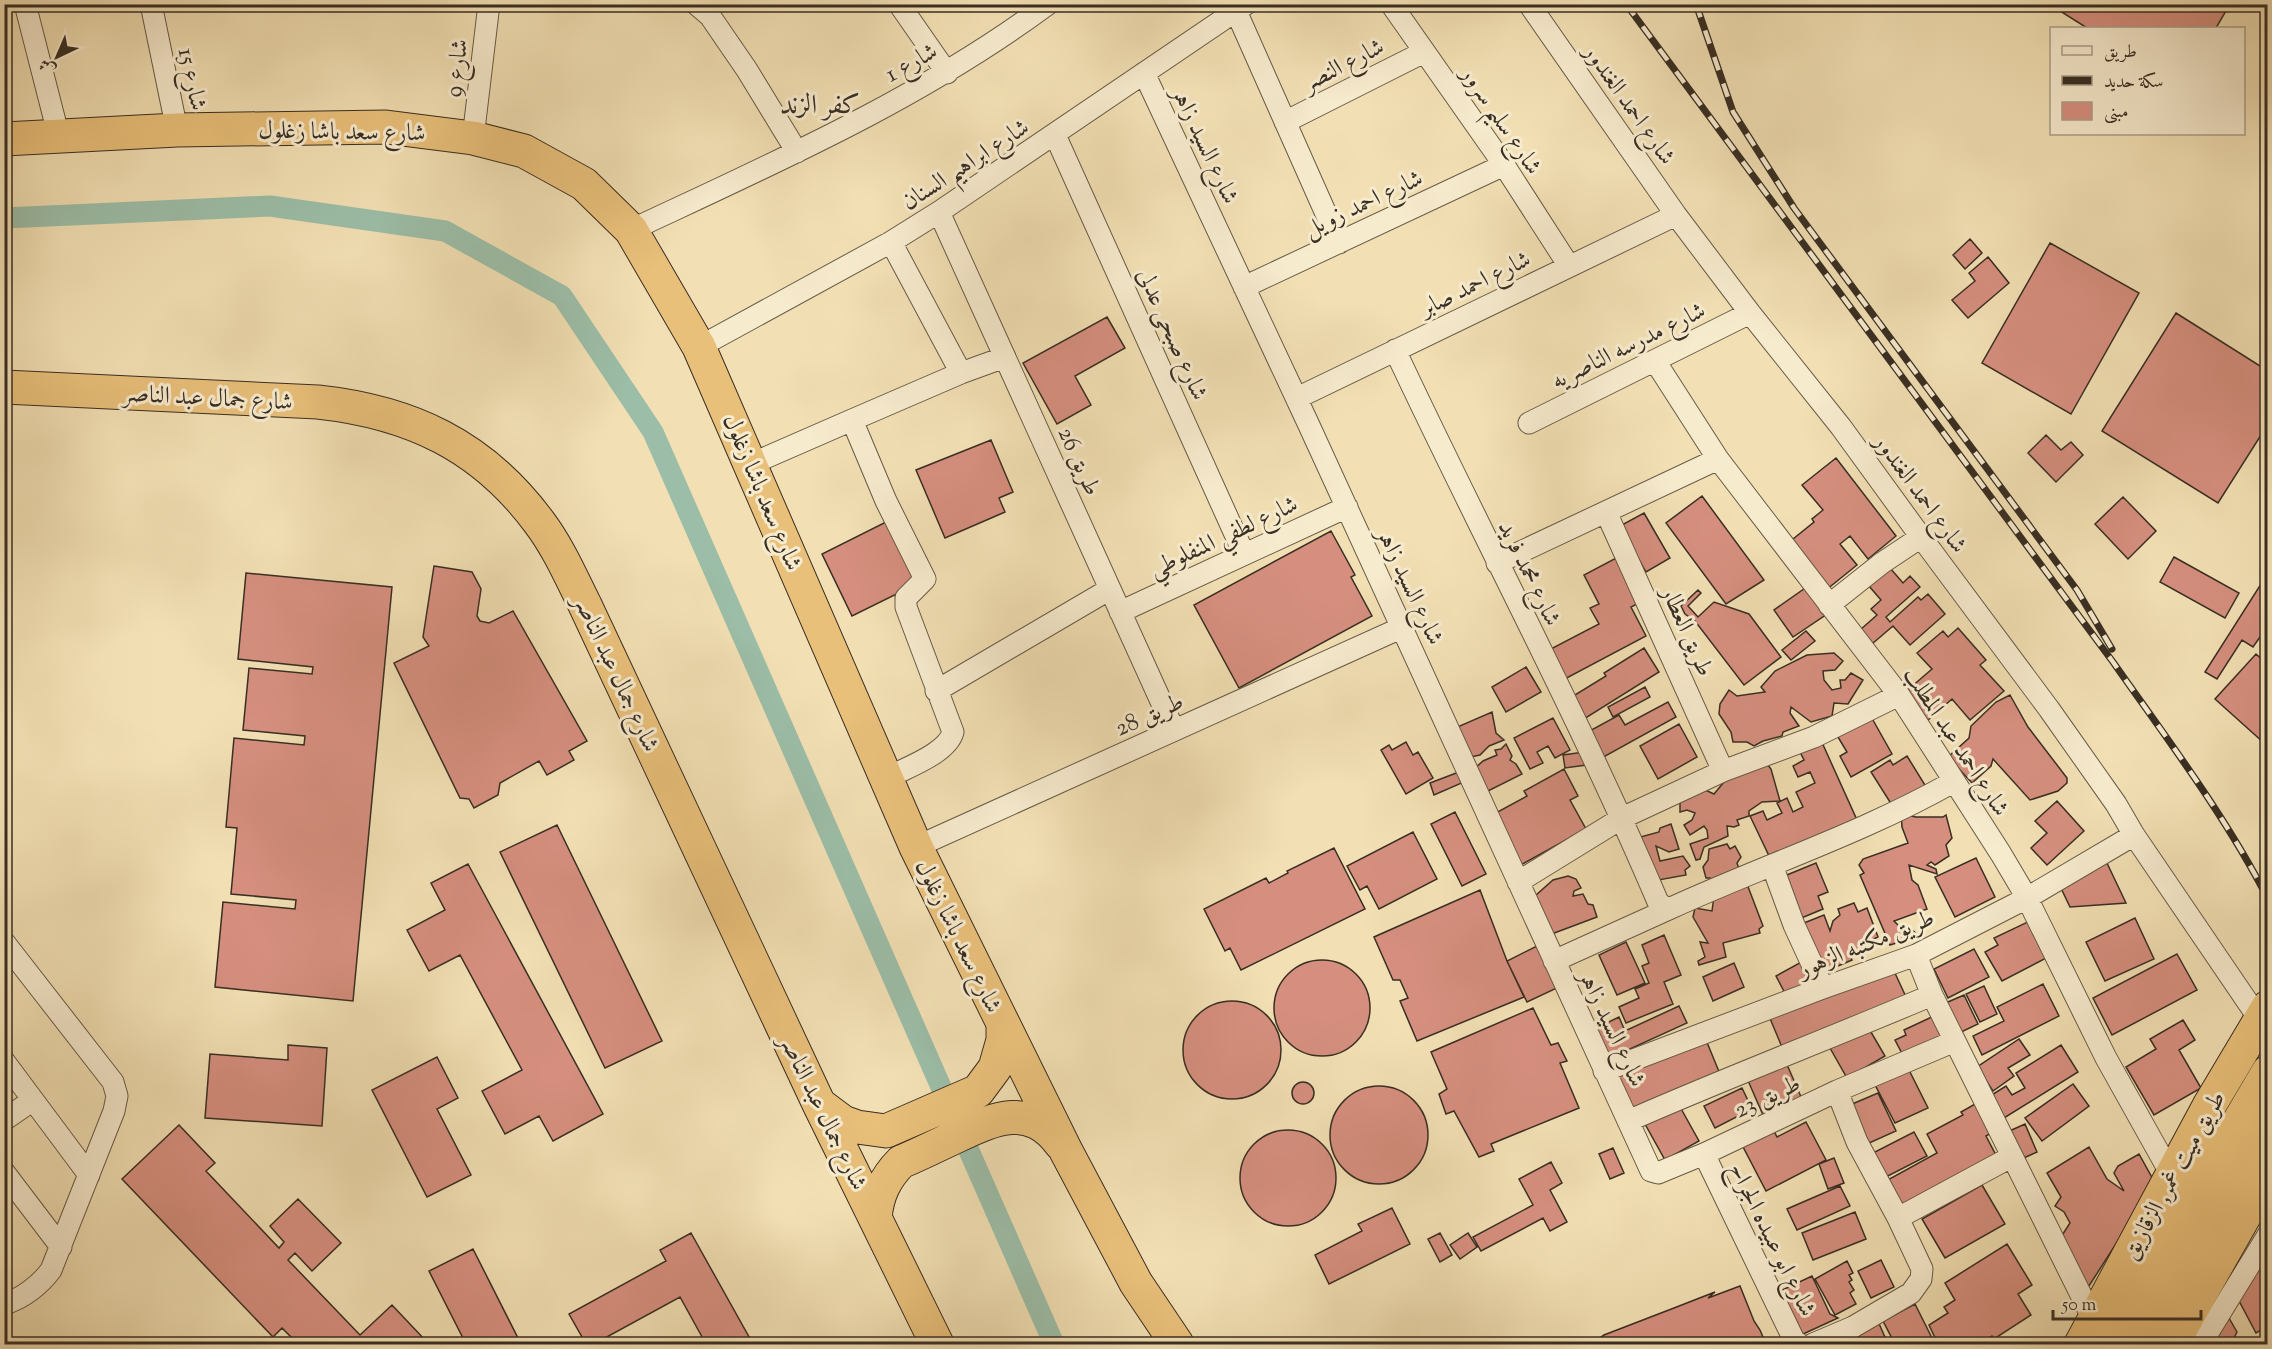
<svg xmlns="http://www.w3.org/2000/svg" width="2272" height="1349" viewBox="0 0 2272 1349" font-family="'Sorts Mill Goudy',Amiri,serif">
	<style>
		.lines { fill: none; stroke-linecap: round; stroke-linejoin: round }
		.canal { stroke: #9cbea8; stroke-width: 21 }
		.building { fill: #d68f7f; stroke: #382e23; stroke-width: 1.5 }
		.street-casing { stroke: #665a47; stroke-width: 23 }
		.highway-casing { stroke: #382e23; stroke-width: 35 }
		.street { stroke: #f7ebce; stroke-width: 21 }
		.highway { stroke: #e9c07a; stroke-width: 33 }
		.rail-casing { stroke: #382e23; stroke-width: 7 }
		.rail { stroke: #f7ebce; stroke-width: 4.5; stroke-dasharray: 14; stroke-linecap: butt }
		.labels { text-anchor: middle; stroke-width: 6; stroke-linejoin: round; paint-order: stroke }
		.street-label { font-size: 24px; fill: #382e23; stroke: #f7ebce }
		.quarter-label { font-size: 27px; fill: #382e23; stroke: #f7ebce }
	</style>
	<rect width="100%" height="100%" fill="#f2e0b4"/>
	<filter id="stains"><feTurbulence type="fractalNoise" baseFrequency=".00333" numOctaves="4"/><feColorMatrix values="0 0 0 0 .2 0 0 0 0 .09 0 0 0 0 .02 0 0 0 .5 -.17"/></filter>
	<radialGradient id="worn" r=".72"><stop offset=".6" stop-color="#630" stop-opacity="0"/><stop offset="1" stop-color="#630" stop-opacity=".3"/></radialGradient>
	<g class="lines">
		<path class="canal" d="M4 218 270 206 445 231 562 296 653 432 1054 1344"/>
	</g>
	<path class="building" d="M2049 4H2230L2216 28H2087Z
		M1970 239 1982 253 1965 269 1953 255Z
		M2050 243 2139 293 2071 414 1982 363Z
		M1988 257 2009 283 1968 318 1952 300 1975 281 1969 273Z
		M2176 313 2268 371V424L2218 503 2102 431Z
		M1107 317 1125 348 1075 376 1091 405 1057 424 1023 363Z
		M2046 435 2061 450 2071 442 2083 455 2056 482 2028 453Z
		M991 440 1013 492 999 498 1005 512 945 538 916 470Z
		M1836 458 1896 536 1868 559 1850 536 1840 544 1857 565 1826 590 1788 543 1814 522 1812 519 1823 510 1802 485Z
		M1702 496 1764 580 1726 604 1666 523Z
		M2123 497 2156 531 2128 559 2095 524Z
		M1644 513 1670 558 1646 572 1620 526Z
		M890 520 921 582 852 616 822 554Z
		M1331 531 1355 575 1351 577 1372 616 1239 688 1194 605Z
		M1620 556 1643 601 1631 607 1646 636 1561 681 1545 652 1599 624 1590 608 1599 604 1584 575Z
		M2174 557 2239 593 2225 618 2160 582Z
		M434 566 472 572 481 589 477 616 480 621 489 623 513 611 587 741 569 751 574 760 547 775 539 761 500 783 498 795 474 808 469 799 460 798 394 663 429 646 423 637Z
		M1890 568 1903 583 1910 576 1920 587 1886 617 1890 622 1918 597 1921 600 1928 594 1945 614 1910 645 1893 626 1872 644 1860 630 1877 615 1871 609 1881 600 1869 586Z
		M246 573 392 587 353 1001 215 987 223 902 295 909 296 900 231 894 237 828 226 827 234 738 304 745 305 736 243 730 249 668 312 674 313 667 238 659Z
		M2268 573V641L2260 637 2253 647 2242 640 2217 679 2205 672Z
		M1811 584 1830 612 1793 637 1774 610Z
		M1698 590 1701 593 1688 606 1698 617 1714 602 1749 614 1781 657 1744 685 1695 621 1685 614 1681 606Z
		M1958 628 1986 660 1980 665 2004 691 1970 720 1952 699 1927 721 1903 694 1932 669 1917 653 1943 631 1948 637Z
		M1806 631 1815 641 1791 660 1782 650Z
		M1644 648 1659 672 1584 719 1570 698 1606 676 1604 673Z
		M1834 653 1843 661 1835 670 1823 671 1824 680 1832 690 1841 688 1840 680H1845L1851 673 1863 680 1848 704 1834 703 1832 716 1811 722 1791 707 1790 713 1799 726 1783 732 1782 736 1763 741 1754 746 1747 742H1733L1731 732 1719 714 1720 704 1729 690 1737 696 1765 692 1761 687 1775 671 1807 655Z
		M2256 654 2268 665V739L2264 743 2215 699Z
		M1526 667 1541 692 1506 712 1492 687Z
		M1645 687 1650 697 1613 717 1608 707Z
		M2010 695 2028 727 2067 778V783L2058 791 2030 800 1993 759 1991 766 1972 783 1948 757 1969 738 1971 726 1996 702Z
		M1668 702 1676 717 1598 760 1584 734 1619 715 1625 725Z
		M1492 712 1496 733 1504 740 1489 746 1480 755 1471 757 1455 728Z
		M1869 713 1892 754 1851 777 1840 756 1847 752 1835 732Z
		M1553 718 1570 750 1555 758 1548 746 1537 752 1543 763 1530 769 1514 738Z
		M1679 724 1697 757 1658 779 1640 746Z
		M1820 738 1857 820 1771 860 1750 816 1763 811 1767 820 1782 813 1777 803 1787 798 1793 812 1803 807 1796 792 1815 783 1810 772 1798 777 1793 766 1804 760 1798 748Z
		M1406 742 1413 755 1418 752 1433 778 1406 794 1381 750 1389 745 1392 750Z
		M1506 744 1512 756 1510 760 1516 764 1522 774 1486 792 1474 769 1483 761 1497 755 1495 750 1501 749Z
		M1584 752 1586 765 1565 768 1563 755Z
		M1907 756 1928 790 1895 810 1871 772 1890 760 1893 765Z
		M1764 760 1771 769 1780 801 1762 802 1749 811V816L1737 820 1739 825 1734 827 1727 826 1728 836 1704 847 1700 859 1696 860 1690 844 1708 838 1707 830 1704 826 1690 835 1684 825 1692 820 1695 813 1687 810 1680 812V797L1701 788 1714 794 1735 769Z
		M1564 769 1578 796 1570 800 1586 829 1517 867 1492 815 1527 796 1524 791Z
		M1459 772 1464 782 1434 795 1430 783Z
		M2057 801 2084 831 2047 865 2031 848 2047 833 2035 821Z
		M1455 812 1486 874 1462 886 1431 824Z
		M1901 814 1916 817H1943L1946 815 1952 838 1946 845 1949 856 1935 865 1931 862 1927 865 1936 869 1937 874 1909 865 1912 880 1918 885 1927 909 1894 921 1899 926 1908 925 1918 936 1890 945 1860 875 1864 873 1859 865 1863 859 1908 843 1902 827Z
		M1671 824 1679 849 1669 852 1656 846 1660 861 1683 856 1690 866 1685 870 1686 875 1653 881 1637 838 1659 832 1660 828Z
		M557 825 662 1041 605 1068 500 852Z
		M1413 832 1437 879 1379 909 1367 886 1360 890 1347 866Z
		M1727 844 1730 849 1735 846 1741 857 1737 863 1740 872 1714 882 1710 878H1706L1703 867 1708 860 1709 849Z
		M1334 848 1365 909 1241 970 1230 948 1225 951 1204 909 1266 878 1269 883 1288 873 1287 871Z
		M1976 858 1995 897 1955 917 1935 877Z
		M2106 861 2126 903 2070 907 2059 884Z
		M1816 863 1828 892 1818 896 1823 909 1799 919 1782 877Z
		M468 864 603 1114 553 1141 539 1116 505 1134 482 1091 522 1070 460 955 429 971 407 930 445 910 431 883Z
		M1568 876 1576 879 1581 888 1574 891 1573 896 1583 894 1588 904 1593 905 1597 917 1549 935 1535 896 1553 880Z
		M1747 884 1763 926 1759 929 1760 933 1723 943 1726 957 1699 965 1698 961 1705 957 1700 942 1708 943 1693 917 1695 908 1712 911 1714 896Z
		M1480 890 1507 961 1524 997 1417 1041 1400 1001 1408 998 1400 980H1393L1374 937Z
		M1854 903 1858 912 1867 908 1878 937 1872 940 1873 943 1866 949 1855 950 1850 955 1852 960 1819 974 1799 925 1824 915 1830 931 1833 921 1840 915 1838 909Z
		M2135 918 2154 959 2105 981 2086 942Z
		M2034 919 2052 955 2002 981 1985 952 1998 945 1994 938Z
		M1664 935 1681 975 1664 982 1673 1004 1626 1023 1619 1007 1639 998 1635 989 1649 983 1642 966 1649 963 1642 945Z
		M1626 942 1645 983 1617 995 1599 955Z
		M1539 945 1559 987 1527 1002 1507 961Z
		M1974 949 1989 977 1948 998 1934 969Z
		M2177 954 2197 990 2112 1035 2093 998Z
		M1274 1008a48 48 0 1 1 96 0a48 48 0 1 1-96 0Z
		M1805 960 1817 984 1788 999 1776 976Z
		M1734 963 1744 987 1713 1001 1703 977Z
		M1894 971 1907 999 1784 1052 1769 1016 1853 980 1856 987Z
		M2043 984 2059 1016 1982 1055 1973 1036 2004 1021 1997 1007Z
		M1984 986 1997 1014 1980 1022 1966 994Z
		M1964 995 1978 1024 1955 1035 1941 1005Z
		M1183 1050a49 49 0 1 1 98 0a49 49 0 1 1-98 0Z
		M1679 1006 1687 1023 1608 1059 1594 1029 1619 1017 1625 1031Z
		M1533 1008 1551 1045 1558 1043 1567 1061 1560 1063 1579 1108 1491 1144 1494 1151 1479 1157 1454 1111 1446 1114 1439 1094 1447 1089 1431 1052Z
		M1936 1015 1948 1039 1905 1059 1895 1040 1906 1035 1904 1030Z
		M2183 1020 2195 1040 2179 1050 2201 1088 2154 1115 2126 1067 2156 1049 2150 1039Z
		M1868 1027 1885 1056 1847 1078 1830 1048Z
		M1704 1035 1720 1074 1629 1112 1612 1073Z
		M2019 1039 2030 1055 2008 1068 2014 1076 1993 1091 1977 1067Z
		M288 1045 327 1048 322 1126 205 1118 210 1054 288 1060Z
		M2061 1045 2078 1072 2004 1118 1990 1096 2006 1086 2012 1095 2025 1088 2016 1073Z
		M437 1057 458 1098 437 1109 471 1175 427 1197 372 1090Z
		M1785 1060 1802 1099 1763 1115 1746 1076Z
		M1907 1066 1928 1108 1895 1123 1873 1081Z
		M1292 1093a11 11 0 1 1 22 0a11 11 0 1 1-22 0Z
		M2073 1084 2089 1106 2042 1141 2025 1118Z
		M1330 1135a49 49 0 1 1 98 0a49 49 0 1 1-98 0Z
		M1742 1088 1752 1109 1715 1128 1704 1106Z
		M1878 1093 1896 1131 1867 1144 1850 1105Z
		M1975 1104 1991 1133 1986 1136 1999 1161 1899 1209 1884 1182 1937 1153 1927 1134 1963 1115 1961 1112Z
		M1679 1105 1699 1141 1665 1160 1645 1124Z
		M1806 1122 1826 1160 1766 1191 1740 1141 1771 1125 1777 1137Z
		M2025 1124 2037 1152 2017 1161 2005 1133Z
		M179 1125 215 1163 206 1171 279 1248 284 1242 270 1226 298 1199 341 1243 312 1271 295 1253 288 1260 360 1335 392 1305 426 1341 423 1344H298L282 1328 273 1337 122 1179Z
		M1240 1178a48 48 0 1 1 96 0a48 48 0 1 1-96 0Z
		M1914 1132 1927 1156 1880 1180 1867 1156Z
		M2089 1147 2107 1179 2124 1191 2114 1173 2118 1166 2139 1154 2155 1183 2087 1289 2059 1240 2070 1223 2064 1212 2055 1206 2061 1197 2047 1173Z
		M1613 1148 1624 1173 1610 1179 1599 1154Z
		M1834 1158 1844 1183 1828 1189 1819 1164Z
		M1551 1162 1562 1183 1550 1190 1567 1222 1550 1231 1543 1218 1481 1251 1473 1237 1533 1205 1519 1179Z
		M1982 1185 2005 1224 1945 1258 1922 1219Z
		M1840 1186 1850 1206 1797 1230 1787 1209Z
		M1392 1208 1410 1244 1329 1284 1315 1255 1362 1231 1358 1224Z
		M1855 1212 1866 1239 1813 1260 1802 1233Z
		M691 1233 753 1344H706L680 1297 594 1344H586L569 1314 666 1261 660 1250Z
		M1440 1233 1452 1255 1440 1262 1428 1239Z
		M1468 1233 1477 1247 1460 1259 1450 1245Z
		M2007 1244 2032 1285 2018 1294 2031 1315 1994 1339 1992 1336 1978 1344H1938L1929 1325 1948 1313 1944 1307 1955 1300 1945 1283Z
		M473 1249 521 1344H466L429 1271Z
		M2260 1258 2268 1266V1326L2256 1333 2237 1297Z
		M1881 1260 1894 1287 1871 1298 1858 1271Z
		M1847 1261 1853 1273 1849 1275 1852 1280 1849 1282 1854 1290 1850 1293 1856 1304 1835 1315 1815 1279Z
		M1812 1276 1830 1314 1838 1318 1801 1335 1780 1291Z
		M1740 1286 1754 1321 1760 1330 1766 1344H1591L1604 1335 1674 1308 1715 1292 1708 1298Z
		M1915 1304 1935 1344H1895L1883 1321Z
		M2229 1318 2237 1332 2235 1336 2239 1344H2204Z
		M1877 1319 1888 1344H1845L1841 1336Z"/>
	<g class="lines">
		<g class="street-casing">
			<path id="street" d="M25 4 59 137
				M151 4 177 130
				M696 4 710 16 747 70 797 152
				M899 4 947 73
				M1391 4 1504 165 1569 266
				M1529 4 1676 215 1750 313 1841 427 1921 537 2049 709 2116 804 2134 835 2266 1029
				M1236 11 1339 243
				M1144 73 1307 421 1651 1171 1658 1173 1704 1154 1837 1091 1955 1041
				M1285 122 1424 52
				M1055 135 1244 554
				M473 138 489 4
				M939 212 1174 730
				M631 230C774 163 920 99 1048 4
				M891 242 961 373
				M1244 287 1504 165
				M699 347 891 242 939 212 1246 4
				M1395 350C1481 534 1578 714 1658 902L1664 907 1671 908C1765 865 1863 833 1953 782
				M1655 361 1718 459 1899 695 2001 854 2027 898 2106 1058 2172 1176
				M1297 398 1676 215
				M1529 423 1750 313
				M751 464 852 420
				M1606 512 1723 771
				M1497 563 1718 459
				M1829 605 1882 563 1921 537
				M1120 612 1347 507
				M936 691 1110 589
				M885 779C905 768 947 754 953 732L906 607V598L925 579 886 501 852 420 961 373 1005 357
				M916 847 1403 627
				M1772 865 1794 925 1823 988
				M1518 882 1622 818 1723 771 1814 737 1899 695
				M4 942 113 1082 117 1096 114 1111 51 1270C40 1285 22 1299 4 1304
				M1916 955 1932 995 2094 1321
				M1554 961 1671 908
				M4 1061 89 1175
				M1604 1071 1823 988 1916 955 2027 898 2134 835
				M4 1120 33 1100
				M1628 1121C1728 1077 1831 1038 1932 995
				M1704 1154 1794 1340 1799 1344
				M4 1172 61 1247
				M1898 1218 2011 1157
				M1813 1344 1853 1327 1911 1293 1921 1279 1922 1269 1898 1218 1857 1142 1837 1091
				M2201 1344 2268 1235"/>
		</g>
		<g class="highway-casing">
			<path id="highway" d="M4 139 177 130 386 127 473 138 524 151 584 184 631 230 699 347 916 847 1066 1151 1136 1283 1177 1344
				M4 387 318 402C410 412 482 445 539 522 558 547 571 577 585 605L819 1104 937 1344
				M819 1104 843 1122 857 1127 886 1131 978 1091 995 1068 1003 1040V1025
				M875 1218C877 1195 885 1178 901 1162 920 1154 938 1145 957 1136 995 1118 1030 1102 1061 1144
				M2081 1344 2209 1106 2268 1007
				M2108 1344 2268 1072
				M2144 1344 2268 1129
				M2172 1344 2258 1192"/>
		</g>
		<use href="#street" class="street"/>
		<use href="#highway" class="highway"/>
		<g class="rail-casing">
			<path id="rail" d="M1626 4 2113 662C2167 739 2225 815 2268 899
				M1696 4 1733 112 1794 208 2077 590 2112 649"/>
		</g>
		<use href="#rail" class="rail"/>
	</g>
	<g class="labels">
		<g class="street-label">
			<text transform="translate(911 62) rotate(-29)" y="8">شارع 1</text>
			<text transform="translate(1343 64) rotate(-27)" y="8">شارع النصر</text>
			<text transform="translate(456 68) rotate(-83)" y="8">شارع 9</text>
			<text transform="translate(193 79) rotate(78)" y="8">شارع 15</text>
			<text transform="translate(1630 104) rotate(55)" y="8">شارع احمد الغندور</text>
			<text transform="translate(1502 120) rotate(56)" y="8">شارع سليم سرور</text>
			<text transform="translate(342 131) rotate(1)" y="8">شارع سعد باشا زغلول</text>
			<text transform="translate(1206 145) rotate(65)" y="8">شارع السيد زاهر</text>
			<text transform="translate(965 164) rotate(-33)" y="8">شارع ابراهيم السنان</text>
			<text transform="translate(1363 203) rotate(-25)" y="8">شارع احمد زويل</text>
			<text transform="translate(1475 283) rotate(-26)" y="8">شارع احمد صابر</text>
			<text transform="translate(1173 334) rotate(66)" y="8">شارع صبحى عدلى</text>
			<text transform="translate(1628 345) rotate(-26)" y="8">شارع مدرسه الناصريه</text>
			<text transform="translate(208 397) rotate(3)" y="8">شارع جمال عبد الناصر</text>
			<text transform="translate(1080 461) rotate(66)" y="8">طريق 26</text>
			<text transform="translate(763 492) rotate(67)" y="8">شارع سعد باشا زغلول</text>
			<text transform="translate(1921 493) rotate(54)" y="8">شارع احمد الغندور</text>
			<text transform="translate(1223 536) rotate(-25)" y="8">شارع لطفي المنفلوطي</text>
			<text transform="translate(1530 573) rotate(64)" y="8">شارع محمد فريد</text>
			<text transform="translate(1411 586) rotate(65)" y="8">شارع السيد زاهر</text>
			<text transform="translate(1688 631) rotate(66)" y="8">طريق العطار</text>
			<text transform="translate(617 673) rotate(65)" y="8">شارع جمال عبد الناصر</text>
			<text transform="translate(1149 714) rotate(-24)" y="8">طريق 28</text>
			<text transform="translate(1957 741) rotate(57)" y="8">شارع احمد عبد المطلب</text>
			<text transform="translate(959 936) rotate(64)" y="8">شارع سعد باشا زغلول</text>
			<text transform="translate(1866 943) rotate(-22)" y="8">طريق مكتبه الزهور</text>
			<text transform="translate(1613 1028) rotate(65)" y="8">شارع السيد زاهر</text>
			<text transform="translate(1767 1096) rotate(-25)" y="8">طريق 23</text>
			<text transform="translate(824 1112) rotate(64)" y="8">شارع جمال عبد الناصر</text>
			<text transform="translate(2173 1175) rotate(-61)" y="8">طريق ميت غمر, الزقازيق</text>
			<text transform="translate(1773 1239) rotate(64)" y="8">شارع ابو عبيده الجراح</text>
		</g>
		<g class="quarter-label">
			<text x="820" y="113">كفر الزند</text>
		</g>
	</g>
	<rect width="2272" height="1349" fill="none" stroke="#f2e0b4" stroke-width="24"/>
	<rect x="6" y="6" width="2260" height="1337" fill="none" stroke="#382e23" stroke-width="3"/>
	<rect x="12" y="12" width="2248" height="1325" fill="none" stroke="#382e23" stroke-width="1.5"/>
	<rect x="2050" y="27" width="195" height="108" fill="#f7ebce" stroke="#ab9f8a" stroke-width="1.5"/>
	<rect x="2062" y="46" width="30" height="9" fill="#f7ebce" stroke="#ab9f8a" stroke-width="1.5"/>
	<text x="2104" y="57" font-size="18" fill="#382e23">طريق</text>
	<rect x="2062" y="76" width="30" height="9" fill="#382e23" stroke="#ab9f8a" stroke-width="1.5"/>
	<text x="2104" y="87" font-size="18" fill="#382e23">سكة حديد</text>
	<rect x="2062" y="102" width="30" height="18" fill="#d68f7f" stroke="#ab9f8a" stroke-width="1.5"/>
	<text x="2104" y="117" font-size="18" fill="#382e23">مبنى</text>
	<g transform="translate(57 57) rotate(224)" stroke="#f7ebce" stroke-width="4.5" paint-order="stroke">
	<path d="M0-4.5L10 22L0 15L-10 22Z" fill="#382e23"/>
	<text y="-9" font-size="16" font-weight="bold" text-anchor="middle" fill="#382e23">ش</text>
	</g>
	<path d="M2053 1310v9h148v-9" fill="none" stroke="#382e23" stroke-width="3"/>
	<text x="2062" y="1310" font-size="18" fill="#382e23" stroke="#f7ebce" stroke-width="4.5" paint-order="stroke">50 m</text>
	<rect width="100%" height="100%" filter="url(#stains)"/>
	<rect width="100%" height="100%" fill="url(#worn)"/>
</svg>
